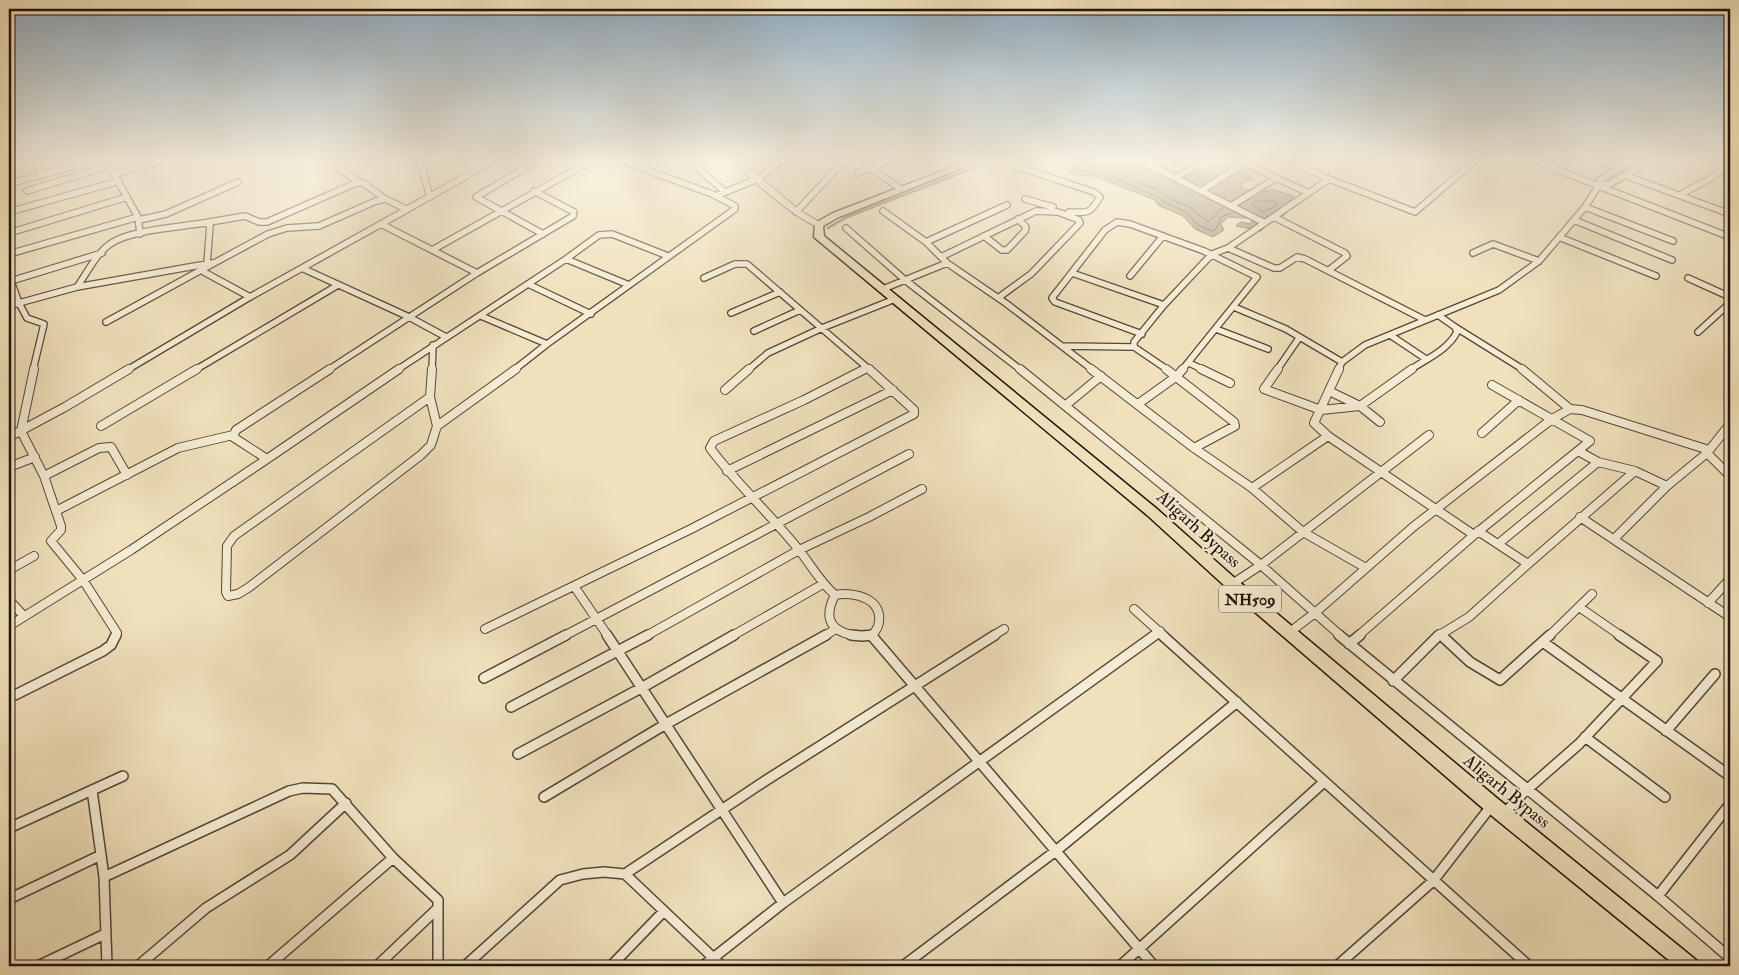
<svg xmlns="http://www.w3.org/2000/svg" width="1739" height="975" viewBox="0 0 1739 975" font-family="'IM FELL Double Pica',serif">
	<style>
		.water { fill: #a99b80; stroke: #726551 }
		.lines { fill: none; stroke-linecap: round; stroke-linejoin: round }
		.shore { stroke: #645746; stroke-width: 1 }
		.stream { stroke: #726551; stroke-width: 2.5 }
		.minor-far2-casing { stroke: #534637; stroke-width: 8 }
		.minor-far1-casing { stroke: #534637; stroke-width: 10 }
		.minor-casing { stroke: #534637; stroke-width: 12 }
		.tertiary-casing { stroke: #534637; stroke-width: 2 }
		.trunk-casing { stroke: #1f130b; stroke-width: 3 }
		.minor-far2 { stroke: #f5ecd3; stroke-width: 5.5 }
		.minor-far1 { stroke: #f5ecd3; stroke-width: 8 }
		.minor { stroke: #f5ecd3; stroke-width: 9 }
		.tertiary { fill: #f5ecd3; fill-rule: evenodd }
		.trunk { fill: #f0e1bc; fill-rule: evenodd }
		.labels { text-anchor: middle; stroke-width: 4; stroke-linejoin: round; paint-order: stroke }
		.shield { fill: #f5ecd3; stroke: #5f5447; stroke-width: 1 }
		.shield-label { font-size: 16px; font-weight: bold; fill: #1f130b }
		.street-label { font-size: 18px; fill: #1f130b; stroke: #f5ecd3 }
	</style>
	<rect width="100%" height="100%" fill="#f0e1bc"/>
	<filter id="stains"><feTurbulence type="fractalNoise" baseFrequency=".004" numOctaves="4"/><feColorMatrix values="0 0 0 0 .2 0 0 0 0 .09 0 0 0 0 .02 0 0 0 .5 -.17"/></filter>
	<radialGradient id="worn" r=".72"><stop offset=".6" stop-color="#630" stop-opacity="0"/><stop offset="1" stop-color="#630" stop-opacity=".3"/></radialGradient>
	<path class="water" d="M1045 162H1167V168L1186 175 1208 169V162C1225 163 1243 165 1253 179L1240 184 1243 189 1269 191 1272 189 1293 196 1297 201 1283 216 1269 222 1261 231 1236 226 1240 222 1251 224 1253 217C1244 219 1237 217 1228 217L1221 224 1224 230 1213 237 1195 229 1183 216 1158 205 1155 200 1094 176 1076 175 1068 172 1065 168Z"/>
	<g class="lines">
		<path class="shore" d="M1060 162 1067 163 1077 170 1096 172 1157 196 1162 201 1186 212 1198 225 1212 231 1216 229 1221 217 1234 212
			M1075 162 1098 166 1159 190 1166 197 1189 207 1208 222 1224 207
			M1255 201H1274L1278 205 1263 212 1253 205Z"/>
		<path class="stream" d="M828 228 847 217 989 162"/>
		<g class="minor-far2-casing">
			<path id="minor-far2" d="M37 162 40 176
				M107 162 138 217 140 234
				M330 162 360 183
				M420 162 430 197
				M491 162 381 224 477 273 573 216 574 212 534 191
				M535 162 476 197 543 234
				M691 162 725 192
				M869 162 867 163 871 168 901 189
				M1004 162 1094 192 1100 197C1090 214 1088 213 1069 212
				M1143 162 1265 223
				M1241 162 1309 193
				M1294 162 1329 179 1415 212 1473 162
				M1537 162 1730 237
				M1603 162 1618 168
				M858 173 887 162
				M115 174 156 162
				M1624 175 1730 214
				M1175 178 1202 162
				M9 184 88 162
				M1600 185 1610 184 1647 162
				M27 191 109 166
				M1201 191 1244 163
				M1680 195 1709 179 1730 164
				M716 196 757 179 781 162
				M1025 199 1053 207
				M1231 206 1276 178
				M1585 207 1673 241
				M883 211 926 242 947 263 1007 304 1093 370
				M9 212 119 181
				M796 212 843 162
				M1274 217 1345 253 1347 256 1329 270
				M139 220 166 214 238 182
				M1574 220 1672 260
				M204 223 245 216 259 222H267L356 183H363L385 199
				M846 228 905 280 1021 370
				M9 233 127 197
				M984 236 1002 250H1007L1025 231 1026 227 1018 219
				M1559 237 1656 276
				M926 242 1007 205
				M1228 248 1274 268H1280L1297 257 1305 259 1425 320
				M434 249 589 162
				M1473 253 1493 244 1539 261
				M9 254 138 217
				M941 257 1036 211 1058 212 1079 220 1080 223 1031 274 998 298
				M566 259 629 285
				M9 263 11 281 19 303 9 306
				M304 269 409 317 446 337
				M1072 273 1164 305
				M1130 276 1163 236
				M704 278 735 264H747L870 370
				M1688 278 1730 297
				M11 281 102 253
				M528 284 591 314
				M77 287C87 273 96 254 110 244 129 230 180 227 204 223L210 225 207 263
				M883 289 947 263
				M250 297 204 272 203 269 268 234 287 228 319 226 376 201 385 199 406 209
				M1234 307 1286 329 1342 362 1338 370
				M731 313 780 292
				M481 316 547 344
				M106 322 203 269
				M1455 327 1524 370
				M1216 329 1268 349
				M754 331 800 310
				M1698 332 1730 303
				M1142 334 1055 302 1052 298 1105 230 1117 222 1130 224 1204 251 1257 277 1182 370
				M1390 335 1426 359
				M1062 346 1134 347
				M1342 362 1365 345 1499 290 1539 261 1585 207 1599 185 1600 180 1629 162
				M1189 363 1204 370
				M33 370 44 324 27 318 19 303 77 287 212 263
				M127 370 250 297 381 224
				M195 370 338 285
				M328 370 477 273
				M397 370 566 259 599 235 612 234 668 256
				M432 370 433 345
				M514 370 547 344 735 209V206L712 194 625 162
				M748 370 768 353 822 328 895 299
				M863 370 867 368
				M1168 370 1134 347V342L1164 305 1212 254 1228 248 1329 179
				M1277 370 1299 338
				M1410 370C1426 359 1448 350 1457 332L1455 327 1438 315"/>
		</g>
		<g class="minor-far1-casing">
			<path id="minor-far1" d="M34 369 21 431 44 476 61 526V530L51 541 83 580 117 633 116 636
				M330 369 236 430 233 437 267 459 399 369
				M432 369 430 397 437 426 516 369
				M1020 369 1261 565 1341 636
				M1091 369 1194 448 1252 488 1303 532 1366 568
				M1166 369 1234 422 1235 426 1194 448
				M1201 369 1230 383
				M1278 369 1264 389 1321 410 1360 406 1412 369
				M1522 369 1570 409
				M725 390 749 369
				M1329 391 1360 406 1380 422
				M430 397 234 536 227 546 226 592 228 596 238 594 248 588 421 455 431 445 437 426
				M1138 404 1177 376 1183 369
				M1066 405 1101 376
				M101 426 197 369
				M1482 433 1519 400
				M1328 436 1474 535
				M9 437 65 407 129 369
				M1578 451 1598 462 1635 471 1667 486
				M1707 453 1730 476
				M9 467 35 457
				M727 471 893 390
				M44 476 99 448 111 447 127 475
				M1252 488 1328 436 1314 423 1339 369
				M56 511 178 448 233 435
				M1580 517 1730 617
				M1614 539 1667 486 1707 453 1730 424
				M1498 544 1598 462
				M1528 564 1635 471
				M9 570 34 556
				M1232 584 1261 565 1429 435
				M574 586 608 636
				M835 595C822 620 832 633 859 636
				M835 595C820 582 811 565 799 550 771 515 737 484 710 448L714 441 804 400 865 369
				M835 595C854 591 886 599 878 626 877 629 874 633 872 636
				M9 600 23 615
				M1708 603 1730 579
				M1579 607 1621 636
				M1134 609 1164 636
				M9 626 131 550 267 459
				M485 629 691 529 914 414V410L869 369
				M1290 632 1316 612 1413 527 1552 419 1570 409 1582 410 1709 450
				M1440 634 1442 636
				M564 636 909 454
				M646 636 799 550 869 517 922 489
				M732 636 823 584
				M824 636 836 629
				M993 636 1004 629
				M1153 636 1160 631
				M1358 636 1474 535 1590 441 1492 385
				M1438 636 1469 617 1528 564 1478 531
				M1549 636 1592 594"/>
		</g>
		<g class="minor-casing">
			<path id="minor" d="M607 635 783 903
				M851 635 862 636 873 635
				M1162 635 1529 966
				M1339 635 1658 896 1730 958
				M1441 635 1470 662 1500 680 1550 635
				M872 636 1154 966
				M1543 642 1730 776
				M1349 644 1360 635
				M484 678 566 635
				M1393 681 1439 635
				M9 698 103 651 111 645 116 635
				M511 707 648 635
				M1666 731 1715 674
				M1585 737 1665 797
				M518 754 643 687 734 635
				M92 790 101 855
				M544 797 666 724 826 635
				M1505 813 1523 793 1579 744 1657 661 1619 635
				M9 828 123 776
				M625 874 765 781 995 635
				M104 877 289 791 303 788 332 789 393 858 438 900V966
				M1658 896 1730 804
				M9 899 101 855 104 877 107 966
				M38 966 105 934
				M138 966 206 908 290 855 346 803
				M268 966 393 858
				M377 966 438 908
				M465 966 560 880 583 874 604 872 625 874 722 966
				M611 966 664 911
				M703 966 783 903 1155 635
				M903 966 1057 850 1237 702
				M1120 966 1324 782
				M1337 966 1433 881 1492 805"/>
		</g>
		<g class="tertiary-casing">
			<path id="tertiary" d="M735 162H742L799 210 821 223V227C806 228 745 175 735 162Z"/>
		</g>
		<g class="trunk-casing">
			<path id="trunk" d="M966 162H977L839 217 823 226 824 236 1157 509 1237 580 1498 799 1696 960 1699 966H1676L1486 811 1227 588 1147 515 814 237 815 223 833 213Z"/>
		</g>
		<use href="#minor-far2" class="minor-far2"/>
		<use href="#minor-far1" class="minor-far1"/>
		<use href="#minor" class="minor"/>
		<use href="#tertiary" class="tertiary"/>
		<use href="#trunk" class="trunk"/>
	</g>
	<linearGradient id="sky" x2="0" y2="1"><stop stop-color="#8faabe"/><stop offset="0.54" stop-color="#f8f2e1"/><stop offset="1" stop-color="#f8f2e1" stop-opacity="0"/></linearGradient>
	<rect width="1739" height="298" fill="url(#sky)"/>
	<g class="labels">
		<rect class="shield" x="1219" y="585.5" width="62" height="27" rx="4"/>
		<g class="shield-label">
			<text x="1250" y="605">NH509</text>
		</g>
		<g class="street-label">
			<text transform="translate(1199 529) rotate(42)" y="6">Aligarh Bypass</text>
			<text transform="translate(1507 791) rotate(39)" y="6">Aligarh Bypass</text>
		</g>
	</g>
	<rect width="1739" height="975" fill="none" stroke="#f0e1bc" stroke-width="30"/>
	<rect x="10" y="10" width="1719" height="955" fill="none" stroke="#1f130b" stroke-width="2.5"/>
	<rect x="15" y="15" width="1709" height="945" fill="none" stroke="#1f130b"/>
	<rect width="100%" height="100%" filter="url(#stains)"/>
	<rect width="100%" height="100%" fill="url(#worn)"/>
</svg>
